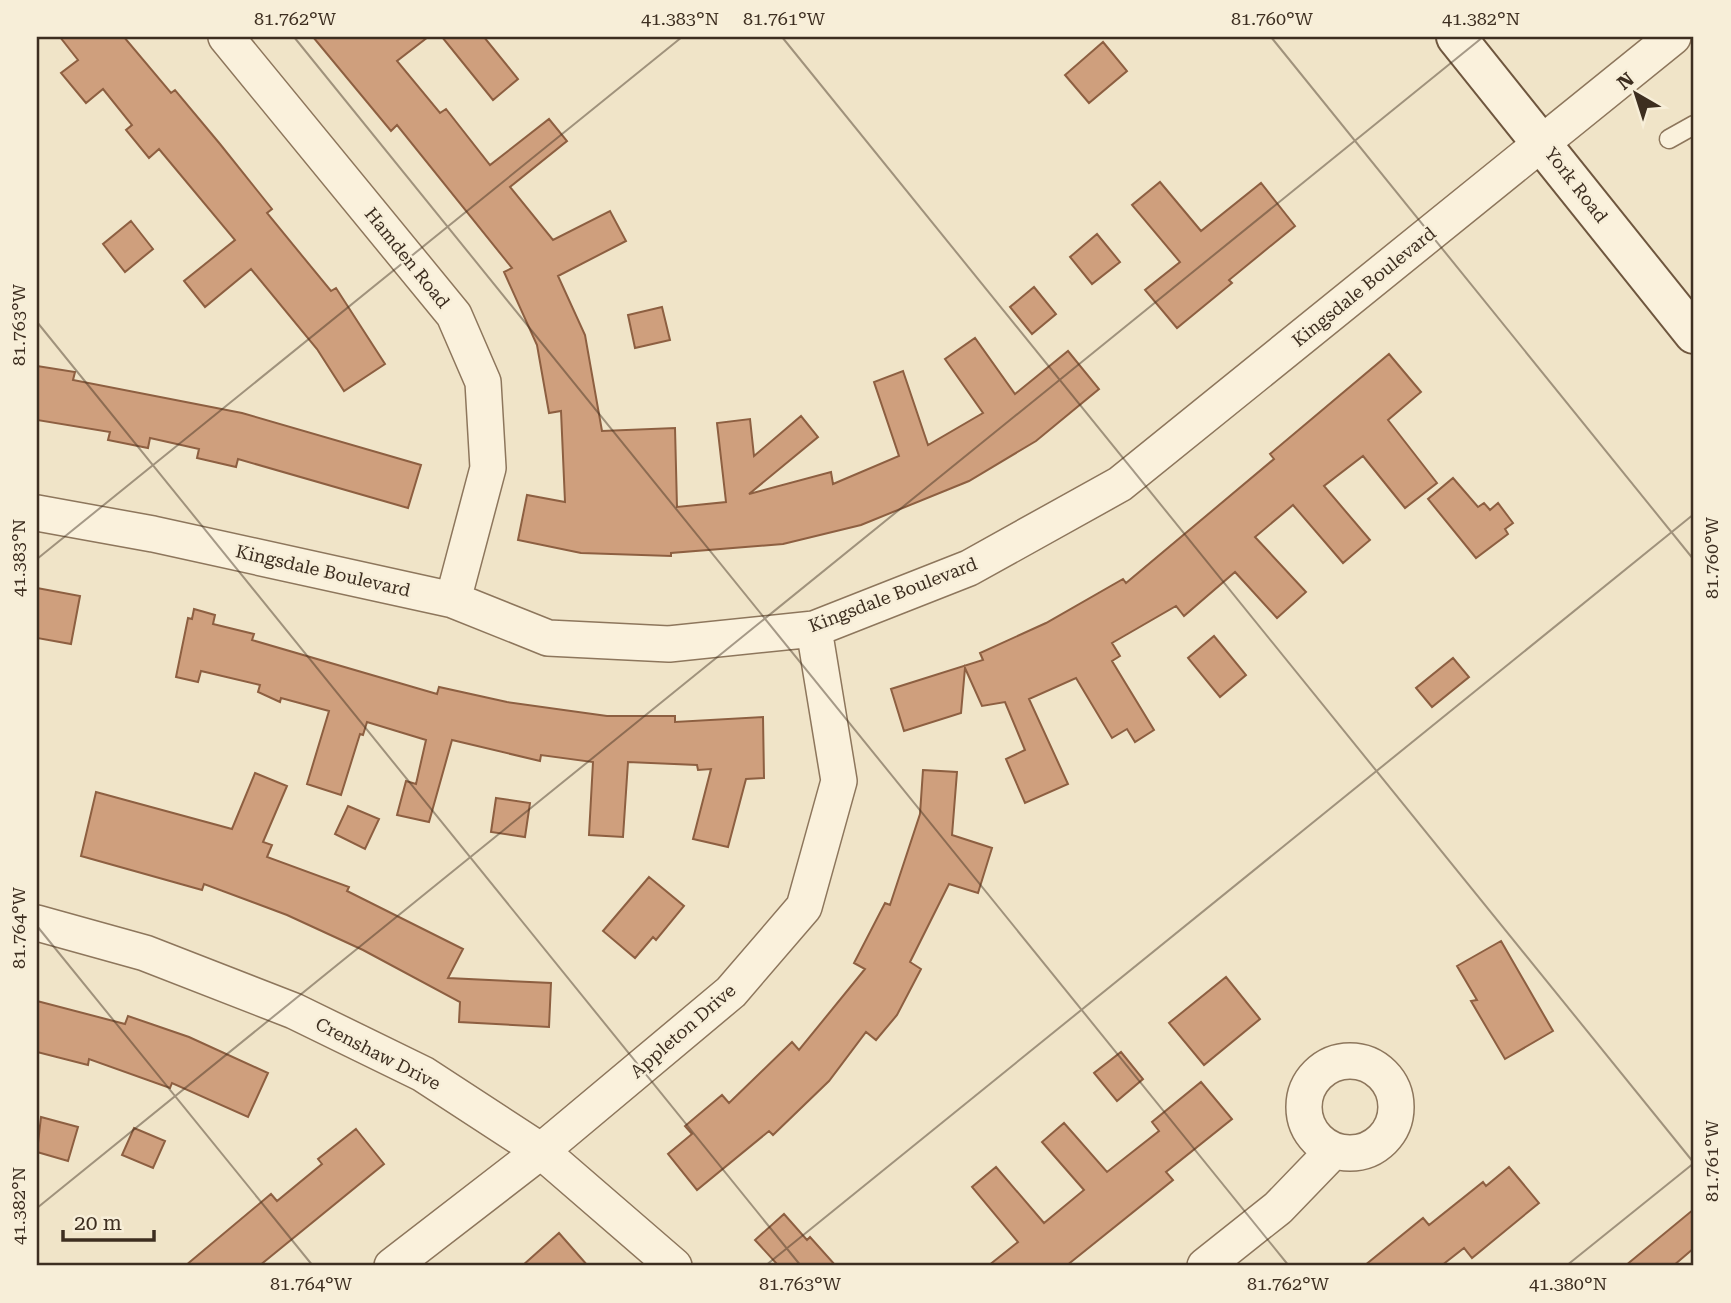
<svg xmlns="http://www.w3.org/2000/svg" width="1731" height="1303" viewBox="0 0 1731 1303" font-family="'Roboto Serif',serif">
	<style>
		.building { fill: #cf9f7d; stroke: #8d5f41; stroke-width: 2 }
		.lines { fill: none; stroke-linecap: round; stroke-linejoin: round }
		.service-casing { stroke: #8d765c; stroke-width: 21 }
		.minor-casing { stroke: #8d765c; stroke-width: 38 }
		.secondary-casing { stroke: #6f573f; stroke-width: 42 }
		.service { stroke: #faf1dc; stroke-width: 18 }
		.minor { stroke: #faf1dc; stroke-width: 35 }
		.secondary { stroke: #faf1dc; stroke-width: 38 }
		.ticks { fill: none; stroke: #3d2e20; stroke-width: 2; stroke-opacity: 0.45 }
		.labels { text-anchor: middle; stroke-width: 5; stroke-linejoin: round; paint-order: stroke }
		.street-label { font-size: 18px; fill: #3d2e20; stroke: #f7eed8 }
		.neatline { fill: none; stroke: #3d2e20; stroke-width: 2.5 }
		.ticks-label { font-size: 18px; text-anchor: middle; fill: #3d2e20 }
	</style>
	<rect width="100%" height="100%" fill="#f0e4c8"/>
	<path class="building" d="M60 37H124L171 93 175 90 220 144 272 209 267 213 331 291 336 288 385 364 344 391 317 349 251 269 205 307 184 281 235 240 159 149 149 158 126 130 132 125 103 89 86 103 61 73 78 60Z
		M313 37H428L397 61 440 113 446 109 490 165 549 119 567 141 510 187 553 240 610 211 626 241 558 276 585 335 602 431 675 428 677 507 726 502 717 423 750 419 754 456 801 416 818 437 749 494 831 472 833 484 899 456 874 382 903 371 928 445 983 413 945 359 975 338 1015 394 1068 351 1099 389 1036 441 969 481 861 525 783 544 671 553V556L581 553 518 540 527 495 565 502 561 411 549 413 537 345 504 272 512 268 397 125 391 131Z
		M442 37H484L518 79 493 100Z
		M1103 42 1127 71 1089 103 1065 75Z
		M1160 182 1201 231 1261 183 1295 226 1229 280 1232 283 1177 328 1145 290 1180 262 1132 205Z
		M131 221 153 249 125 272 103 244Z
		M1097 234 1120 262 1092 284 1070 257Z
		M1034 287 1056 314 1032 334 1010 307Z
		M662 307 670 340 635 348 628 315Z
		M1389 354 1421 392 1388 420 1437 483 1405 508 1363 456 1324 486 1370 540 1343 563 1293 505 1255 537 1306 592 1277 618 1235 572 1184 616 1176 606 1112 643 1120 656 1112 661 1154 730 1135 742 1127 729 1112 738 1076 678 1029 699 1068 784 1025 803 1006 759 1025 750 1005 702 982 706 965 668 961 713 904 731 891 689 983 660 980 653 1046 623 1123 579 1126 583 1274 459 1270 454Z
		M37 366 75 372 73 380 242 413 421 465 408 508 238 459 236 467 197 458 199 449 150 438 148 448 108 440 110 432 37 420Z
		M1453 478 1478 507 1484 503 1490 510 1498 503 1513 523 1505 529 1508 534 1476 558 1428 499Z
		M37 588 80 596 71 644 37 638Z
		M194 609 215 615 213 624 254 634 252 640 437 694 439 687 507 702 607 716H675V722L763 717 764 778 746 779 728 847 693 839 711 769 698 770 697 765 628 762 623 837 589 835 593 762 541 755 540 761 452 740 429 822 397 815 406 781 416 784 426 740 367 722 363 735 360 734 341 795 307 784 329 711 281 698 280 702 258 692 260 685 201 671 198 682 176 677 188 618 192 619Z
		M1214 636 1246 675 1220 697 1188 658Z
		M1453 658 1469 677 1432 707 1416 688Z
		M923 770 957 772 952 835 992 848 978 893 949 884 910 962 921 969 897 1015 876 1040 866 1032 829 1081 773 1135 769 1131 697 1190 668 1154 692 1134 685 1126 722 1095 729 1103 792 1042 799 1050 865 969 854 963 885 903 890 905 920 814Z
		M255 773 287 786 263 842 272 845 267 857 349 887 347 891 463 949 448 978 551 983 549 1027 459 1022 460 1002 363 950 287 915 204 884 202 890 81 856 96 792 232 829Z
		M496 798 530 803 525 837 491 832Z
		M348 806 379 819 365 849 335 834Z
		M649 877 684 906 656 940 653 937 635 958 603 931Z
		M1501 941 1553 1031 1505 1059 1471 1001 1477 1000 1457 966Z
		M1226 977 1260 1019 1204 1065 1169 1023Z
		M37 1001 125 1024 128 1016 189 1037 268 1073 248 1117 172 1083 170 1088 89 1059 88 1065 37 1052Z
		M1121 1052 1143 1079 1117 1101 1094 1073Z
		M1201 1082 1232 1119 1166 1172 1173 1180 1066 1266H988L1018 1242 972 1187 996 1167 1044 1223 1084 1190 1042 1142 1064 1123 1107 1172 1159 1131 1152 1122Z
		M41 1117 78 1127 68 1161 37 1152Z
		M134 1128 165 1141 153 1168 122 1155Z
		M356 1129 384 1164 259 1266H185L271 1194 277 1201 322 1164 318 1159Z
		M1509 1167 1539 1203 1472 1258 1464 1248 1441 1266H1364L1423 1218 1429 1225 1483 1182 1486 1186Z
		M1694 1209V1248L1673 1266H1625Z
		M784 1214 807 1240 810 1237 836 1266H774L777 1264 755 1240Z
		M559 1233 588 1266H522Z"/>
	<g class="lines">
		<g class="service-casing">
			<path id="service" d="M1669 139 1694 125"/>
		</g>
		<g class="minor-casing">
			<path id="minor" d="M226 37 454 315 483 382 488 468 453 600
				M37 513 153 534 453 600 548 638 669 644 814 629 969 568 1120 484 1673 37
				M37 923 145 953 294 1011 423 1074 541 1151 674 1266
				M1304 1107a46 46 0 1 1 92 0a46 46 0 1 1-92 0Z
				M392 1266 541 1151 731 992 804 907 839 781 814 629
				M1205 1266 1278 1208 1333 1151"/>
		</g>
		<g class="secondary-casing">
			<path id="secondary" d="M1456 37 1694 334"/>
		</g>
		<use href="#service" class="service"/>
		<use href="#minor" class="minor"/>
		<use href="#secondary" class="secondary"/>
	</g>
	<path class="ticks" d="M294 37 1289 1266M782 37 1694 1163M1271 37 1694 560M37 322 801 1266M37 559 682 37M37 926 313 1266M37 1208 1483 37M765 1266 1694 514M1566 1266 1694 1163"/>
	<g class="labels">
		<g class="street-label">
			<text transform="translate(1576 185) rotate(52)" y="6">York Road</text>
			<text transform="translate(407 258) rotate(51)" y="6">Hamden Road</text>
			<text transform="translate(1364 287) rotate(-39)" y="6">Kingsdale Boulevard</text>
			<text transform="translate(323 571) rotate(13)" y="6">Kingsdale Boulevard</text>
			<text transform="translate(893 595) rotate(-21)" y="6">Kingsdale Boulevard</text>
			<text transform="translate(683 1031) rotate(-41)" y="6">Appleton Drive</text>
			<text transform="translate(378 1054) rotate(27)" y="6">Crenshaw Drive</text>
		</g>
	</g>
	<rect width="1731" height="1303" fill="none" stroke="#f7eed8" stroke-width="77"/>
	<g transform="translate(1636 94) rotate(321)" stroke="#f7eed8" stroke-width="5" paint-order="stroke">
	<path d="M0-5L12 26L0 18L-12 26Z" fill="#3d2e20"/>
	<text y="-10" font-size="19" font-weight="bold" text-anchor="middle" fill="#3d2e20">N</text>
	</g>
	<path d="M63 1230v10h91v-10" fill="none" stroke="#3d2e20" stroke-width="3.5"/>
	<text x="74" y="1230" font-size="21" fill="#3d2e20" stroke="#f7eed8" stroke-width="5" paint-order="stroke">20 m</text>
	<rect x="38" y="38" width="1654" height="1226" class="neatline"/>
	<g class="ticks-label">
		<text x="295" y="25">81.762°W</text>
		<text x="680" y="25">41.383°N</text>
		<text x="784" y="25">81.761°W</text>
		<text x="1272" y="25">81.760°W</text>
		<text x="1481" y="25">41.382°N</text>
		<text transform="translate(19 325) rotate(-90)" y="6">81.763°W</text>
		<text transform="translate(1712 558) rotate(-90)" y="6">81.760°W</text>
		<text transform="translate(19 558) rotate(-90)" y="6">41.383°N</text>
		<text transform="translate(19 928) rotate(-90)" y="6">81.764°W</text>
		<text transform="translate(1712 1161) rotate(-90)" y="6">81.761°W</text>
		<text transform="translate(19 1206) rotate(-90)" y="6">41.382°N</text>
		<text x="311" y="1290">81.764°W</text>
		<text x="800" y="1290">81.763°W</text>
		<text x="1288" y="1290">81.762°W</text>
		<text x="1568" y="1290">41.380°N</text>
	</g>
</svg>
